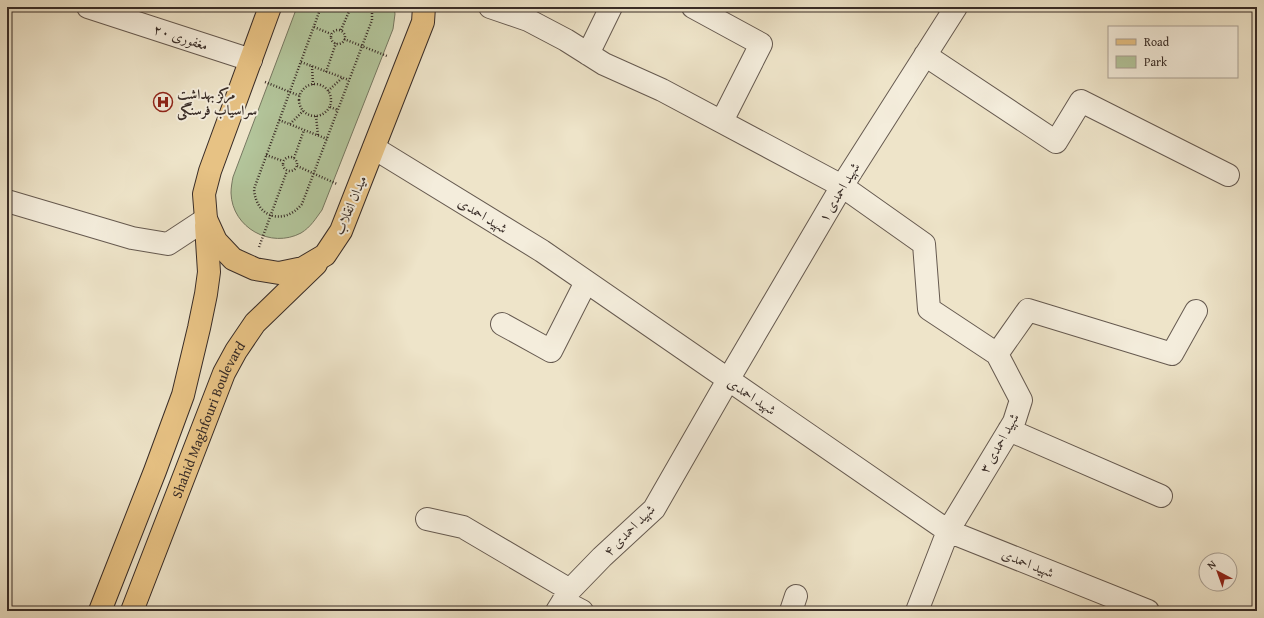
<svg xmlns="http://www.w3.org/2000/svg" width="1264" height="618" viewBox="0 0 1264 618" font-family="'Gentium Book Plus',Amiri,serif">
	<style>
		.green { fill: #b3c59b; stroke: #767861 }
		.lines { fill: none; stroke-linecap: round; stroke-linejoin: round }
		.minor-casing { stroke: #665a50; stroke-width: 24 }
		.major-casing { stroke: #382c27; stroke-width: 24 }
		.path { stroke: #382c27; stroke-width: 2.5; stroke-dasharray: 1 2; stroke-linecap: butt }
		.minor { stroke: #f4eddc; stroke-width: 22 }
		.major { stroke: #e7c284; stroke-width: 22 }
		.labels { text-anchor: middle; stroke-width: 4; stroke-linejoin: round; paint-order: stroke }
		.street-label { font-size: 14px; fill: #382c27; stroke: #f4eddc }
		.poi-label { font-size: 14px; font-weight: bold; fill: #382c27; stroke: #f4eddc; text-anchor: start }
	</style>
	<rect width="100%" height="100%" fill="#eee4c9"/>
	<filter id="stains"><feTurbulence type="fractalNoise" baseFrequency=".005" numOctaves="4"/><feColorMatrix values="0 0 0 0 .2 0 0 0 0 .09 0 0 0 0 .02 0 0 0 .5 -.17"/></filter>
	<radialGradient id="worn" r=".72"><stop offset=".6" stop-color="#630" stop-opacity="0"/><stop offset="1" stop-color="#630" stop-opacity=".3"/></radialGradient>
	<path class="green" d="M297 7H394L395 14 393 29 322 210C316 218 311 227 301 233 271 249 232 228 231 193 231 188 232 182 233 177Z"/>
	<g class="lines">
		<g class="minor-casing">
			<path id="minor" d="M88 7 251 60
				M490 7 528 20 566 40 604 64 662 90 842 186 924 244 929 309 997 354 1021 400 1014 422 948 531 917 611
				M693 7 761 44 722 121
				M588 54 611 7
				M925 55 1056 142 1081 101 1228 175
				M374 148 542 251 948 531 1148 611
				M7 201 132 238 168 244 206 219
				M502 324 551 351 586 282
				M997 354 1028 310 1172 354 1196 311
				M1009 430 1161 496
				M427 519 463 527 570 590
				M563 601 582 611
				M557 611 570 590 602 557 654 509 728 380 842 186 956 7
				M791 611 796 596"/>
		</g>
		<g class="major-casing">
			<g id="major">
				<path d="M270 7 210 171 204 194 206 219 216 241 233 259 255 269 279 273 303 268 325 255 341 231 423 22 424 7"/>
				<path d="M100 611 155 471 183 395 199 328 206 294 209 272 206 225"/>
				<path id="s1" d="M132 611 224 373 236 351 255 323 316 264"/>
			</g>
		</g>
		<path class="path" d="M321 7 254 189C256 218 284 226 302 204L372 20V7
			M314 27 331 34
			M331 37a7 7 0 1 1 14 0a7 7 0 1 1-14 0Z
			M341 30 351 7
			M344 39 387 56
			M301 62 349 80
			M312 66 313 85
			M326 72 336 43
			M265 82 300 96
			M299 100a16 16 0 1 1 32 0a16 16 0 1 1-32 0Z
			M328 91 342 78
			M330 107 338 110
			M316 116 318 136
			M279 120 327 139
			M290 124 303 111
			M266 155 283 161
			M283 164a7 7 0 1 1 14 0a7 7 0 1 1-14 0Z
			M294 158 304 130
			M297 166 337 184
			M259 247 287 171"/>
		<use href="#minor" class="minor"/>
		<use href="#major" class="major"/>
	</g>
	<defs>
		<g id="hospital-ring" transform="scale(1)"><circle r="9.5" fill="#f4eddc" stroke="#8f2418" stroke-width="1.5"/><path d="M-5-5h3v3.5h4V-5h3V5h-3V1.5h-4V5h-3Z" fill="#8f2418"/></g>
	</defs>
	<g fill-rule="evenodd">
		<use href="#hospital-ring" x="163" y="102"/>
	</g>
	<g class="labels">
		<g class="street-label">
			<text transform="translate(181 37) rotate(18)" y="5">مغفوری ۲۰</text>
			<text transform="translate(839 192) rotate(-59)" y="5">شهید احمدی ۱</text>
			<text transform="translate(350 205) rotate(-67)" y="5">میدان انقلاب</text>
			<text transform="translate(483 215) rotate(32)" y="5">شهید احمدی</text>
			<text transform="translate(752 396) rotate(34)" y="5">شهید احمدی</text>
			<text dy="5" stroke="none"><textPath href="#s1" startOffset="206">Shahid Maghfouri Boulevard</textPath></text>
			<text transform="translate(999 443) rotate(-61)" y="5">شهید احمدی ۳</text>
			<text transform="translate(629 530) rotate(-45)" y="5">شهید احمدی ۴</text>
			<text transform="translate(1028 563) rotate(22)" y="5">شهید احمدی</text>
		</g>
		<g class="poi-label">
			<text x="177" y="99">مرکز بهداشت<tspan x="177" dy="16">سراسیاب فرسنگی</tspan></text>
		</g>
	</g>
	<rect width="1264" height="618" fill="none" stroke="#eee4c9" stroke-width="24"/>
	<rect x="8" y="8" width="1248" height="602" fill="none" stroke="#382c27" stroke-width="2"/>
	<rect x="12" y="12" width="1240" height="594" fill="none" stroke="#382c27"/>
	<rect x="1108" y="26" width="130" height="52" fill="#f4eddc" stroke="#a9a094"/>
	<rect x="1116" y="39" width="20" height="6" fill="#e7c284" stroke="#a9a094"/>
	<text x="1144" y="46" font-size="12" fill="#382c27">Road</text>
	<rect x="1116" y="56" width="20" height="12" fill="#b3c59b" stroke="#a9a094"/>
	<text x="1144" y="66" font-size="12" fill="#382c27">Park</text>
	<g transform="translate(1218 572) rotate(319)"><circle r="19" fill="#f4eddc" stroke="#a9a094"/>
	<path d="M0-3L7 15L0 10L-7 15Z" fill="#8f2418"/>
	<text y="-6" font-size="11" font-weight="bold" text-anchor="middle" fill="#382c27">N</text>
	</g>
	<rect width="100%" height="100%" filter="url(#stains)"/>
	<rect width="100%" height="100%" fill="url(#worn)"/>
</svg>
